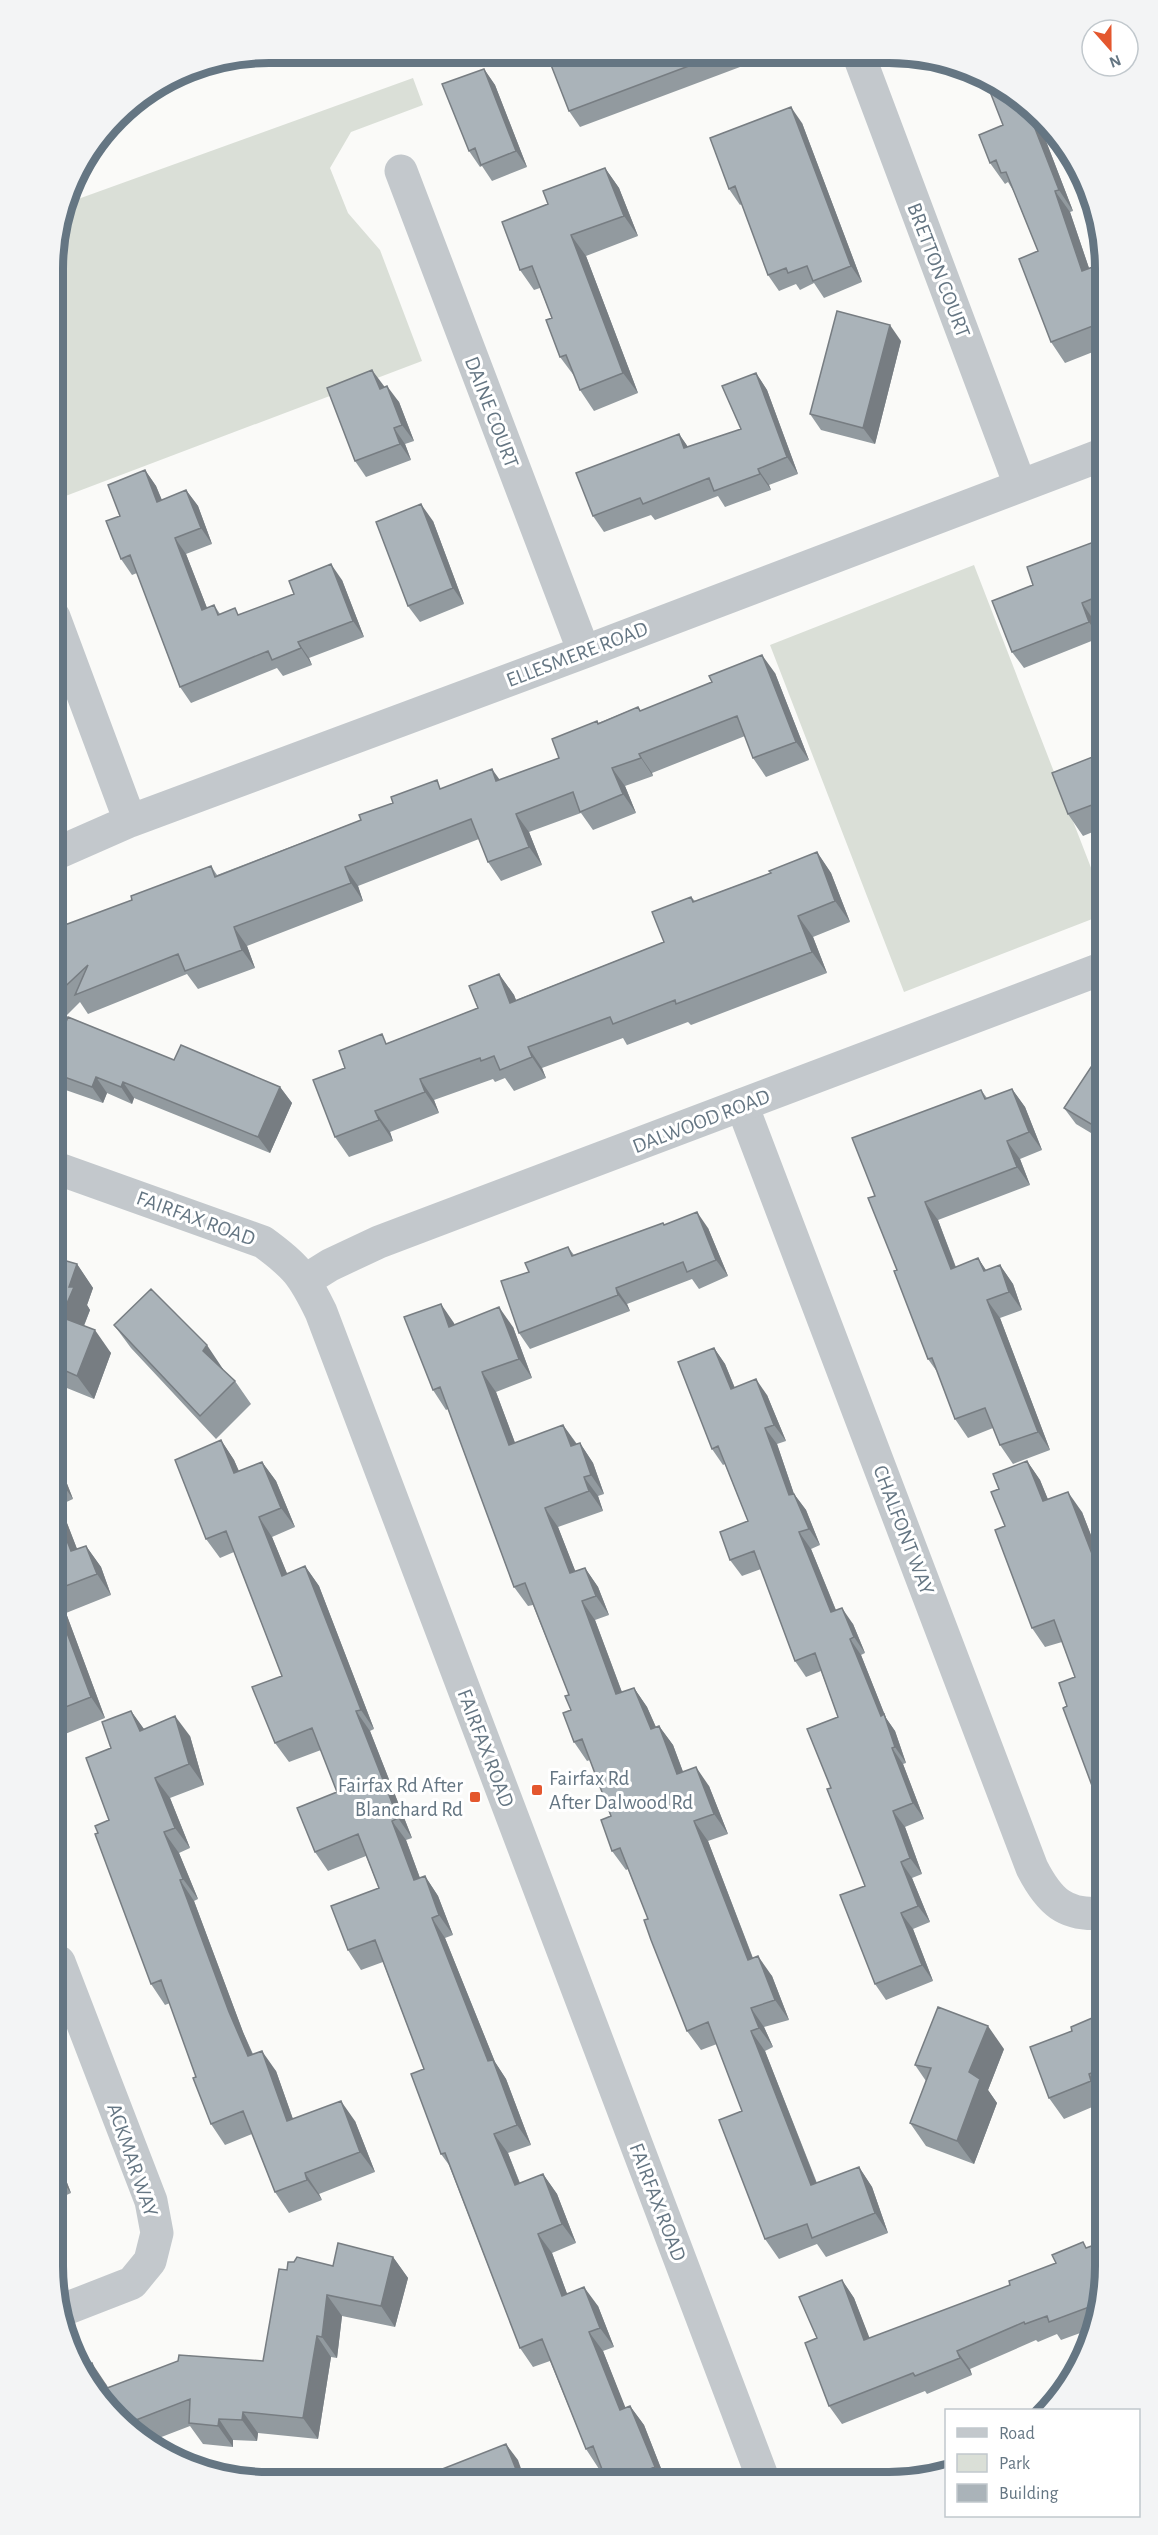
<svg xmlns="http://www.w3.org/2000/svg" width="1158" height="2535" viewBox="0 0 1158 2535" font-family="'Alegreya Sans',sans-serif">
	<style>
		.green { fill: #dadfd7 }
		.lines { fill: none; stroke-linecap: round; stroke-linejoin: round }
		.minor { stroke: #c3c8cc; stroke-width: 33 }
		.tertiary { stroke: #c3c8cc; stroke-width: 33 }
		.wall { fill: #929a9f }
		.shaded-wall { fill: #777d82 }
		.building { fill: #aab3b9; stroke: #777d82; stroke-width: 1.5 }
		.poi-dot { fill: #e4572e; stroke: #fff; stroke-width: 2 }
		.labels { text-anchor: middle; stroke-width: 6; stroke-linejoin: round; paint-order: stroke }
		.street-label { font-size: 21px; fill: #657683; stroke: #fff }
		.poi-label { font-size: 21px; fill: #657683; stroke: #fff; text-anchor: start }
		.rim { fill: none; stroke: #657683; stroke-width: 8 }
	</style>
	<rect width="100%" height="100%" fill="#fafaf8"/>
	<path class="green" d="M413 78 423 105 351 132 330 168 348 213 380 250 422 361 55 500 53 255 67 203Z
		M974 565 1100 891V916L904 992 770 645Z"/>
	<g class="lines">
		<path class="minor" d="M859 56 1020 485
			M401 171 584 652
			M54 617 130 821
			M55 854 130 821 584 652 1099 456
			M742 1105 1032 1868C1049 1901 1065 1917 1104 1913
			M59 1962 151 2201 157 2233 150 2261 132 2283 60 2311"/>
		<path class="tertiary" d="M56 1168 263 1242C296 1266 303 1275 321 1312L762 2476
			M306 1280 330 1265 379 1242 1101 969"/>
	</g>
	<path class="wall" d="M580 54 754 56 756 61 580 127 569 111Z
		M484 69 495 85 527 167 492 181 482 166 480 167 469 151Z
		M1032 107 1034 110 1073 211 1070 212 1089 268 1098 265V350L1065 363 1051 342 1038 251 1014 192 1008 182 1005 184 990 163 1003 125Z
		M802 123 862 282 824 298 814 283 800 290 796 284 779 291 768 275 742 204 740 205 729 189Z
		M605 168 619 188 638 236 586 256 638 393 594 411 580 390 575 377 560 357 552 318 540 288 534 290 520 270 548 204Z
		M901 341 875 444 821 430 810 414Z
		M756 373 767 390 798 474 769 485 771 490 725 507 718 496 655 520 651 515 604 532 593 516 679 434 688 447 741 429Z
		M384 387 399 402 414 441 405 444 411 460 366 477 355 461Z
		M145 470 156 486 162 500 186 490 198 506 212 544 186 554 207 608 214 605 220 614H240L342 580 364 637 309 658 312 665 283 676 277 668 191 703 180 687 137 573 132 575 121 559 120 516Z
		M433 521 464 604 420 622 408 606Z
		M1099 540V617L1093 619 1099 638 1024 668 1012 652 1033 585Z
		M775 673 809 760 766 777 753 758 745 736 652 773 653 776 625 786 636 813 593 830 581 813 529 832 542 865 501 881 488 862 479 839 358 886 363 901 247 946 255 968 198 989 187 974 88 1014 80 1002 56 1026 55 935 211 866 217 875 361 820 442 788 500 780 559 758 598 723 638 707 641 711Z
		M1100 754V829L1083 836 1068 814Z
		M817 852 831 873 850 922 813 937 827 973 691 1025 688 1022 627 1045 623 1038 542 1068 546 1078 514 1091 505 1078 495 1082 493 1079 434 1100 439 1113 390 1132 393 1141 349 1157 335 1137 388 1043 478 1008 499 974 514 995 516 1000 664 942 691 897 695 901 771 873Z
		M56 1047 174 1060 280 1087 292 1103 270 1153 134 1098 132 1104 107 1093 103 1103 57 1087 56 1085Z
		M1101 1052V1139L1076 1124 1064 1108Z
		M1012 1089 1025 1107 1042 1150 1020 1159 1030 1185 938 1220 956 1267 978 1258 986 1271 1000 1265 1013 1284 1022 1310 1000 1318 1050 1450 1013 1464 1000 1445 993 1428 968 1438 955 1419 938 1373 928 1359 897 1270 875 1196 981 1090 987 1098Z
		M663 1223 665 1225 708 1228 728 1276 699 1289 692 1279 627 1304 630 1311 530 1349 519 1333 529 1272 568 1247 574 1255Z
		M56 1258 77 1264 93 1288 87 1305 90 1310 84 1326 111 1353 94 1399 57 1384Z
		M114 1325 223 1369V1370L235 1381 251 1404 216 1439 131 1348Z
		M513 1327 532 1378 496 1392 515 1443 563 1425 577 1444 580 1443 593 1463 604 1494 598 1496 603 1511 558 1527 575 1571 585 1568 598 1587 609 1615 595 1620 622 1692 634 1688 647 1707 656 1727 659 1726 673 1745 683 1772 709 1786 728 1834 708 1841 753 1958 772 1976 789 2020 764 2027 773 2047 765 2051 817 2183 859 2167 872 2187 888 2233 826 2257 817 2244 779 2259 765 2239 742 2111 717 2044 701 2050 687 2031 648 1919 628 1869 626 1870 612 1851 611 1816 590 1760 587 1761 574 1742 569 1695 533 1605 528 1606 514 1587 448 1409 446 1410 433 1390Z
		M714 1348 725 1364 735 1388 767 1395 786 1441 777 1444 794 1494 806 1510 820 1545 811 1549 836 1610 853 1624 865 1653 861 1655 886 1718 895 1731 906 1763 903 1764 924 1819 905 1827 922 1874 912 1878 930 1922 913 1929 933 1981 886 2000 875 1984 865 1886 831 1788 838 1717 821 1671 806 1677 795 1661 761 1569 742 1576 730 1560 748 1521 725 1464 723 1465 712 1449Z
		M221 1440 234 1460 239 1471 262 1462 276 1481 295 1527 272 1537 287 1574 305 1566 319 1586 374 1729 370 1731 412 1838 406 1840 420 1878 425 1876 438 1896 453 1935 445 1938 495 2062 506 2079 531 2145 508 2153 520 2183 543 2174 557 2194 576 2243 552 2253 567 2294 598 2306 614 2347 603 2351 625 2408 630 2406 644 2425 664 2476 605 2477 601 2468 599 2469 586 2449 550 2361 533 2367 520 2348 449 2165 441 2154 424 2069 383 1962 361 1970 348 1950 379 1888 366 1856 328 1871 315 1852 337 1792 321 1750 289 1762 275 1743 282 1676 234 1552 220 1558 206 1539Z
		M1027 1461 1040 1480 1048 1500 1082 1512 1103 1566V1804L1094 1791 1067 1706 1075 1677 1062 1642 1045 1647 1032 1628 1005 1526 999 1489Z
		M57 1463 62 1471 73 1499 60 1505 77 1549 86 1546 101 1567 111 1595 66 1613 105 1718 65 1734 58 1725Z
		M131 1711 144 1729 190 1736 204 1785 170 1798 190 1848 179 1853 198 1899 194 1901 243 2032 253 2054 276 2071 293 2119 355 2121 375 2172 319 2194 322 2200 289 2213 275 2192 252 2134 225 2145 211 2124 196 2077 170 2003 165 2005 151 1984 98 1833 109 1820 111 1748Z
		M1104 2013V2094H1103L1104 2102 1064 2119 1049 2098 1072 2031Z
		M1004 2049 988 2090 997 2103 974 2164 926 2146 910 2123 926 2081 915 2065Z
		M59 2162 71 2193 60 2198Z
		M393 2257 408 2278 395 2327 342 2316 337 2358 331 2357 318 2439 258 2433 257 2441 233 2440V2447L203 2444 190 2426 151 2441 126 2428 82 2374 106 2384 108 2387 263 2361 287 2270 333 2266Z
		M842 2280 854 2298 869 2338 1105 2280 1094 2328 1061 2340 1057 2334 1038 2342 1036 2340 970 2369 972 2375 927 2394 925 2391 842 2424 829 2406 817 2338Z"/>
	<path class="shaded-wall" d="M484 69 495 85 527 167 516 151Z
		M1025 103 1032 107 1034 110 1073 211 1059 190Z
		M791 107 802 123 862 282 851 266Z
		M605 168 619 188 638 236 624 216Z
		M1055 191 1070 212 1097 292 1082 271Z
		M571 235 586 256 638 393 623 373Z
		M890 325 901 341 875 444 863 428Z
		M372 370 384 386 391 406 380 389Z
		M756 373 767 390 798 474 787 457Z
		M387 386 399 402 414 441 402 425Z
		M394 428 405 444 411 460 400 444Z
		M679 434 690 450 684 448Z
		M758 469 769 485 771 490 760 474Z
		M145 470 156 486 169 518 157 502Z
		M186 490 198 506 212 544 201 528Z
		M421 504 433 521 464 604 453 588Z
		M175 538 186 554 214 626 202 610Z
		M331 564 342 580 364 637 353 621Z
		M1082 603 1093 619 1099 637 1089 622Z
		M298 642 309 658 312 665 301 648Z
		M762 655 775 673 809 760 796 742Z
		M639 754 652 773 653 776 641 758Z
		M612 768 625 786 636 813 623 794Z
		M492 769 505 787 496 781Z
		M516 814 529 832 542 865 529 847Z
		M817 852 831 873 850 922 835 901Z
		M345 867 358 886 363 901 351 883Z
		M798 916 813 937 827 973 812 952Z
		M234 927 247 946 255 968 242 950Z
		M499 974 514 995 525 1024 510 1003Z
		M528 1047 542 1068 546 1078 532 1057Z
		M96 1077 107 1093 103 1103 92 1087Z
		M420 1079 434 1100 439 1113 425 1092Z
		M123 1082 134 1098 132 1104 121 1087Z
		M280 1087 292 1103 270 1153 258 1137Z
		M1012 1089 1025 1107 1042 1150 1029 1132Z
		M375 1111 390 1132 393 1141 379 1120Z
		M1007 1141 1020 1159 1030 1185 1017 1167Z
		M925 1202 938 1220 963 1287 951 1269Z
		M697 1212 708 1228 728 1276 716 1260Z
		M978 1258 990 1276 984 1271Z
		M77 1264 93 1288 87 1305 90 1310 78 1340 61 1317 69 1287Z
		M1000 1265 1013 1284 1022 1310 1009 1292Z
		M616 1288 627 1304 630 1311 618 1295Z
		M987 1300 1000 1318 1050 1450 1038 1432Z
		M441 1304 454 1323 463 1346 449 1327Z
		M499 1307 513 1327 532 1378 519 1359Z
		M95 1330 111 1353 94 1399 77 1376Z
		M207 1345 223 1369 219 1375 203 1351Z
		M714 1348 725 1364 742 1406 731 1389Z
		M482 1372 496 1392 523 1464 509 1445Z
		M756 1379 767 1395 786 1441 774 1425Z
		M563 1425 577 1445 571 1446Z
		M765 1428 777 1444 794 1494 806 1510 820 1545 809 1529 789 1495Z
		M221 1440 234 1460 248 1493 234 1473Z
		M580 1443 593 1463 604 1494 591 1475Z
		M1027 1461 1040 1480 1057 1521 1043 1501Z
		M262 1462 276 1481 295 1527 281 1508Z
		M57 1463 62 1471 73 1499 58 1478 57 1474Z
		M584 1477 598 1496 603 1511 589 1491Z
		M1068 1492 1082 1512 1103 1566V1582Z
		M57 1501 60 1505 86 1572 71 1551 57 1515Z
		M545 1508 558 1527 584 1593 570 1573Z
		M259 1517 272 1537 296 1595 282 1576Z
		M799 1532 811 1549 843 1628 831 1612Z
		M86 1546 101 1567 111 1595 97 1574Z
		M305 1566 319 1586 374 1729 361 1710Z
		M585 1568 598 1587 609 1615 596 1596Z
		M58 1601 66 1613 105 1718 91 1697 58 1609Z
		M582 1601 595 1620 630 1714 616 1694Z
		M842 1608 853 1624 865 1653 854 1637Z
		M850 1639 861 1655 886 1718 895 1731 906 1763 895 1747 881 1716Z
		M1093 1644 1103 1658V1669Z
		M634 1688 647 1707 665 1748 651 1729Z
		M131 1711 146 1732 140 1731Z
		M356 1711 370 1731 412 1838 398 1818Z
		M175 1716 190 1736 204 1785 189 1764Z
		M659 1726 673 1745 691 1793 677 1774Z
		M892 1748 903 1764 924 1819 913 1803Z
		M696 1767 709 1786 728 1834 714 1814Z
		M155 1778 170 1798 190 1848 175 1828Z
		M893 1811 905 1827 922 1874 910 1858Z
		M392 1821 406 1840 428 1900 414 1880Z
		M694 1821 708 1841 761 1980 748 1960Z
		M164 1832 179 1853 198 1899 183 1879Z
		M901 1862 912 1878 930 1922 918 1906Z
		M425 1876 438 1896 453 1935 439 1915Z
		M180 1880 194 1901 243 2032 262 2077 248 2056 229 2012Z
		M901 1913 913 1929 933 1981 922 1965Z
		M432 1918 445 1938 495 2062 506 2079 531 2145 517 2125 488 2061Z
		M758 1956 772 1976 789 2020 775 2000Z
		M751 2008 764 2027 773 2047 759 2028Z
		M988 2026 1004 2049 988 2090 997 2103 974 2164 957 2141 969 2072Z
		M751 2031 765 2051 825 2205 811 2185Z
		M262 2051 276 2071 301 2142 287 2121Z
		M1089 2074 1103 2094 1104 2100 1091 2081Z
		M341 2101 355 2121 375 2172 360 2152Z
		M494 2134 508 2153 528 2205 515 2185Z
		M59 2162 71 2193 59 2177Z
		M859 2167 872 2187 888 2233 875 2213Z
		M305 2173 319 2194 322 2200 307 2180Z
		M543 2174 557 2194 576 2243 562 2224Z
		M538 2234 552 2253 575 2315 562 2296Z
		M393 2257 408 2278 395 2327 381 2306Z
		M842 2280 854 2298 877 2357 864 2340Z
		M584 2287 598 2306 614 2347 600 2328Z
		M327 2295 342 2316 337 2358 322 2337Z
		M589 2332 603 2351 634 2429 620 2410Z
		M317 2336 331 2357 318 2439 303 2418Z
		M957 2351 970 2369 972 2375 960 2358Z
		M92 2363 106 2384 117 2411 102 2390Z
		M630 2406 644 2425 664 2476H661L655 2467Z
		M243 2412 258 2433 257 2441 242 2420Z
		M219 2419 233 2440V2447L218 2426Z
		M506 2444 518 2460 524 2477H519Z"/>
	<path class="building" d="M580 54 718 55 569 111 551 65Z
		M484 69 516 151 481 165 475 148 469 151 442 84Z
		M987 84 1025 103 1059 190 1055 191 1082 271 1098 265V324L1051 342 1019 259 1038 251 1006 172 1001 173 996 160 990 163 979 135 1003 125Z
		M791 107 851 266 813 281 807 266 788 273 786 268 768 275 735 186 729 189 710 138Z
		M605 168 624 216 571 235 623 373 580 390 566 355 560 357 546 320 552 318 532 266 520 270 502 222 548 204 543 191Z
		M837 311 890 325 863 428 810 414Z
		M372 370 380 389 387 386 402 425 394 428 400 444 355 461 327 388Z
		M756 373 787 457 758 469 760 474 714 491 709 478 643 504 640 498 593 516 576 473 679 434 684 448 741 429 722 386Z
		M145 470 157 502 186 490 201 528 175 538 202 610 214 605 218 615 235 608 238 615 294 594 289 581 331 564 353 621 298 642 301 648 272 660 268 651 180 687 130 555 121 559 106 521 120 516 108 485Z
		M421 504 453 588 408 606 376 522Z
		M1099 540V596L1082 603 1089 622 1012 652 992 601 1033 585 1027 567Z
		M762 655 796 742 753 758 737 716 639 754 641 758 612 768 623 794 580 812 573 792 516 814 529 847 488 862 471 819 345 867 351 883 234 927 242 950 185 971 178 954 75 995 88 965 56 995 55 935 64 931 62 926 132 900 131 896 211 866 215 877 361 820 359 815 393 803 391 797 437 780 440 789 492 769 496 781 559 758 552 739 597 721 598 724 638 707 640 711 712 682 709 676Z
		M1100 754V802L1068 814 1052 773Z
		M817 852 835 901 798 916 812 952 676 1004 675 1000 613 1024 610 1017 528 1047 532 1057 500 1070 494 1056 481 1061 480 1058 420 1079 425 1092 375 1111 379 1120 335 1137 313 1080 345 1068 339 1051 382 1034 386 1044 478 1008 469 986 499 974 510 1003 664 942 652 912 691 897 693 902 771 873 769 871Z
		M68 1017 174 1060 181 1045 280 1087 258 1137 123 1082 121 1087 96 1077 92 1087 56 1074V1047Z
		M1101 1052V1130L1064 1108Z
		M1012 1089 1029 1132 1007 1141 1017 1167 925 1202 951 1269 978 1258 984 1271 1000 1265 1009 1292 987 1300 1038 1432 1000 1445 985 1408 955 1419 932 1358 928 1359 894 1271 897 1270 868 1198 875 1196 852 1138 981 1090 985 1099Z
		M697 1212 716 1260 687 1272 683 1262 616 1288 618 1295 519 1333 501 1281 529 1272 525 1263 568 1247 572 1256 663 1223 664 1225Z
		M56 1258 77 1264 69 1287H74L61 1317 95 1330 77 1376 57 1367Z
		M151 1289 207 1345 203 1351 235 1381 200 1416 114 1325Z
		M441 1304 449 1327 499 1307 519 1359 482 1372 509 1445 563 1425 571 1446 580 1443 591 1475 584 1477 589 1491 545 1508 570 1573 585 1568 596 1596 582 1601 616 1694 634 1688 651 1729 659 1726 677 1774 696 1767 714 1814 694 1821 748 1960 758 1956 775 2000 751 2008 759 2028 751 2031 811 2185 859 2167 875 2213 812 2238 807 2224 765 2239 719 2120 742 2111 708 2022 687 2031 651 1940 644 1920 648 1919 620 1848 612 1851 601 1820 611 1816 582 1739 574 1742 563 1713 571 1710 565 1696 569 1695 525 1583 514 1587 440 1387 433 1390 404 1317Z
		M714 1348 731 1389 756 1379 774 1425 765 1428 789 1495 794 1494 809 1529 799 1532 831 1612 842 1608 854 1637 850 1639 881 1716 884 1714 895 1747 892 1748 913 1803 893 1811 910 1858 901 1862 918 1906 901 1913 922 1965 875 1984 840 1895 865 1886 827 1789 831 1788 807 1729 838 1717 815 1653 795 1661 754 1551 730 1560 720 1532 748 1521 718 1446 712 1449 678 1362Z
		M221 1440 234 1473 262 1462 281 1508 259 1517 282 1576 305 1566 361 1710 356 1711 398 1818 392 1821 414 1880 425 1876 439 1915 432 1918 488 2061 493 2060 517 2125 494 2134 515 2185 543 2174 562 2224 538 2234 562 2296 584 2287 600 2328 589 2332 620 2410 630 2406 655 2467 632 2476 605 2477 593 2446 586 2449 542 2339 520 2348 445 2153 441 2154 411 2074 424 2069 375 1940 348 1950 331 1906 379 1888 358 1834 315 1852 297 1808 337 1792 312 1728 275 1743 252 1687 282 1676 226 1531 206 1539 175 1460Z
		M1027 1461 1043 1501 1068 1492 1103 1582V1623L1099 1625 1103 1634V1641L1093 1644 1103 1669V1801L1098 1788 1094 1791 1063 1708 1067 1706 1059 1683 1075 1677 1054 1620 1032 1628 995 1530 1005 1526 991 1492 999 1489 993 1474Z
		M57 1515 71 1551 86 1546 97 1574 58 1589Z
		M58 1609 91 1697 58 1710Z
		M131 1711 140 1731 175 1716 189 1764 155 1778 175 1828 164 1832 183 1879 180 1880 229 2012 248 2056 262 2051 287 2121 341 2101 360 2152 305 2173 307 2180 275 2192 243 2111 211 2124 193 2078 196 2077 161 1980 151 1984 95 1834 98 1833 95 1826 109 1820 86 1758 111 1748 102 1722Z
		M938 2007 988 2026 969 2072 980 2079 957 2141 910 2123 931 2068 915 2065Z
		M1104 2013V2068L1089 2074 1091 2081 1049 2098 1030 2047 1072 2031 1071 2027Z
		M1105 2241V2280L1100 2303 1049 2322 1047 2316 1025 2324 1024 2322 957 2351 960 2358 915 2376 913 2373 829 2406 805 2343 817 2338 799 2297 842 2280 864 2340 1010 2285 1009 2281 1056 2263 1052 2255 1083 2242 1086 2248Z
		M338 2243 393 2257 381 2306 327 2295 322 2337 317 2336 303 2418 243 2412 242 2420 219 2419 218 2426 189 2423 190 2399 123 2425 82 2374 79 2368 92 2363 102 2390 178 2361 179 2355 263 2361 279 2269 287 2270 288 2262H294L297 2257 333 2266Z
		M506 2444 519 2477 380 2478 400 2470 403 2477 419 2470 422 2477Z"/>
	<g class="poi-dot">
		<rect x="531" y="1784" width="12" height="12" rx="3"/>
		<rect x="469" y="1791" width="12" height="12" rx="3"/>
	</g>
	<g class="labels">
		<g class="street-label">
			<text transform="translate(939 270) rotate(69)" y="7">BRETTON COURT</text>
			<text transform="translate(492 412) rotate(69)" y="7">DAINE COURT</text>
			<text transform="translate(577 654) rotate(-21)" y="7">ELLESMERE ROAD</text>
			<text transform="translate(701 1121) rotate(-21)" y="7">DALWOOD ROAD</text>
			<text transform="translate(196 1218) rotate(20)" y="7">FAIRFAX ROAD</text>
			<text transform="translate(904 1530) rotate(69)" y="7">CHALFONT WAY</text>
			<text transform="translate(486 1748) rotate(69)" y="7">FAIRFAX ROAD</text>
			<text transform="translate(133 2160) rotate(71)" y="7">ACKMAR WAY</text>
			<text transform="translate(658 2202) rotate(69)" y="7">FAIRFAX ROAD</text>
		</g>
		<g class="poi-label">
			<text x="549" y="1785">Fairfax Rd<tspan x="549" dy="24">After Dalwood Rd</tspan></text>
			<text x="463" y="1792" text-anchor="end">Fairfax Rd After<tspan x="463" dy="24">Blanchard Rd</tspan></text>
		</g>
	</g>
	<path d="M0 0H1158V2535H0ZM269 63H889A206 206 0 0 1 1095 269V2266A206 206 0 0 1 889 2472H269A206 206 0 0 1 63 2266V269A206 206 0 0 1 269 63Z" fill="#f3f4f5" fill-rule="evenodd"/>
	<path class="rim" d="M269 63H889A206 206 0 0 1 1095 269V2266A206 206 0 0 1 889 2472H269A206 206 0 0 1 63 2266V269A206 206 0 0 1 269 63Z"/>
	<rect x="945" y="2409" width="195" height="108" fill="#ffffff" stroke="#c1c8cd" stroke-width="1.5"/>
	<rect x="957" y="2428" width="30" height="9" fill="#c3c8cc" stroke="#c1c8cd" stroke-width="1.5"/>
	<text x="999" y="2439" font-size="18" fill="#657683">Road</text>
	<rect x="957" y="2454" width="30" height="18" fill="#dadfd7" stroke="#c1c8cd" stroke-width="1.5"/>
	<text x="999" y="2469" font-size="18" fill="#657683">Park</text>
	<rect x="957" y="2484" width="30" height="18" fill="#aab3b9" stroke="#c1c8cd" stroke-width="1.5"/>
	<text x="999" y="2499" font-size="18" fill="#657683">Building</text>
	<g transform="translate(1110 48) rotate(159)"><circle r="28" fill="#ffffff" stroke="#c1c8cd" stroke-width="1.5"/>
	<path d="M0-4.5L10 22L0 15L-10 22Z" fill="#e4572e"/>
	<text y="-9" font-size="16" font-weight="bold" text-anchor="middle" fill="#657683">N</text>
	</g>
</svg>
